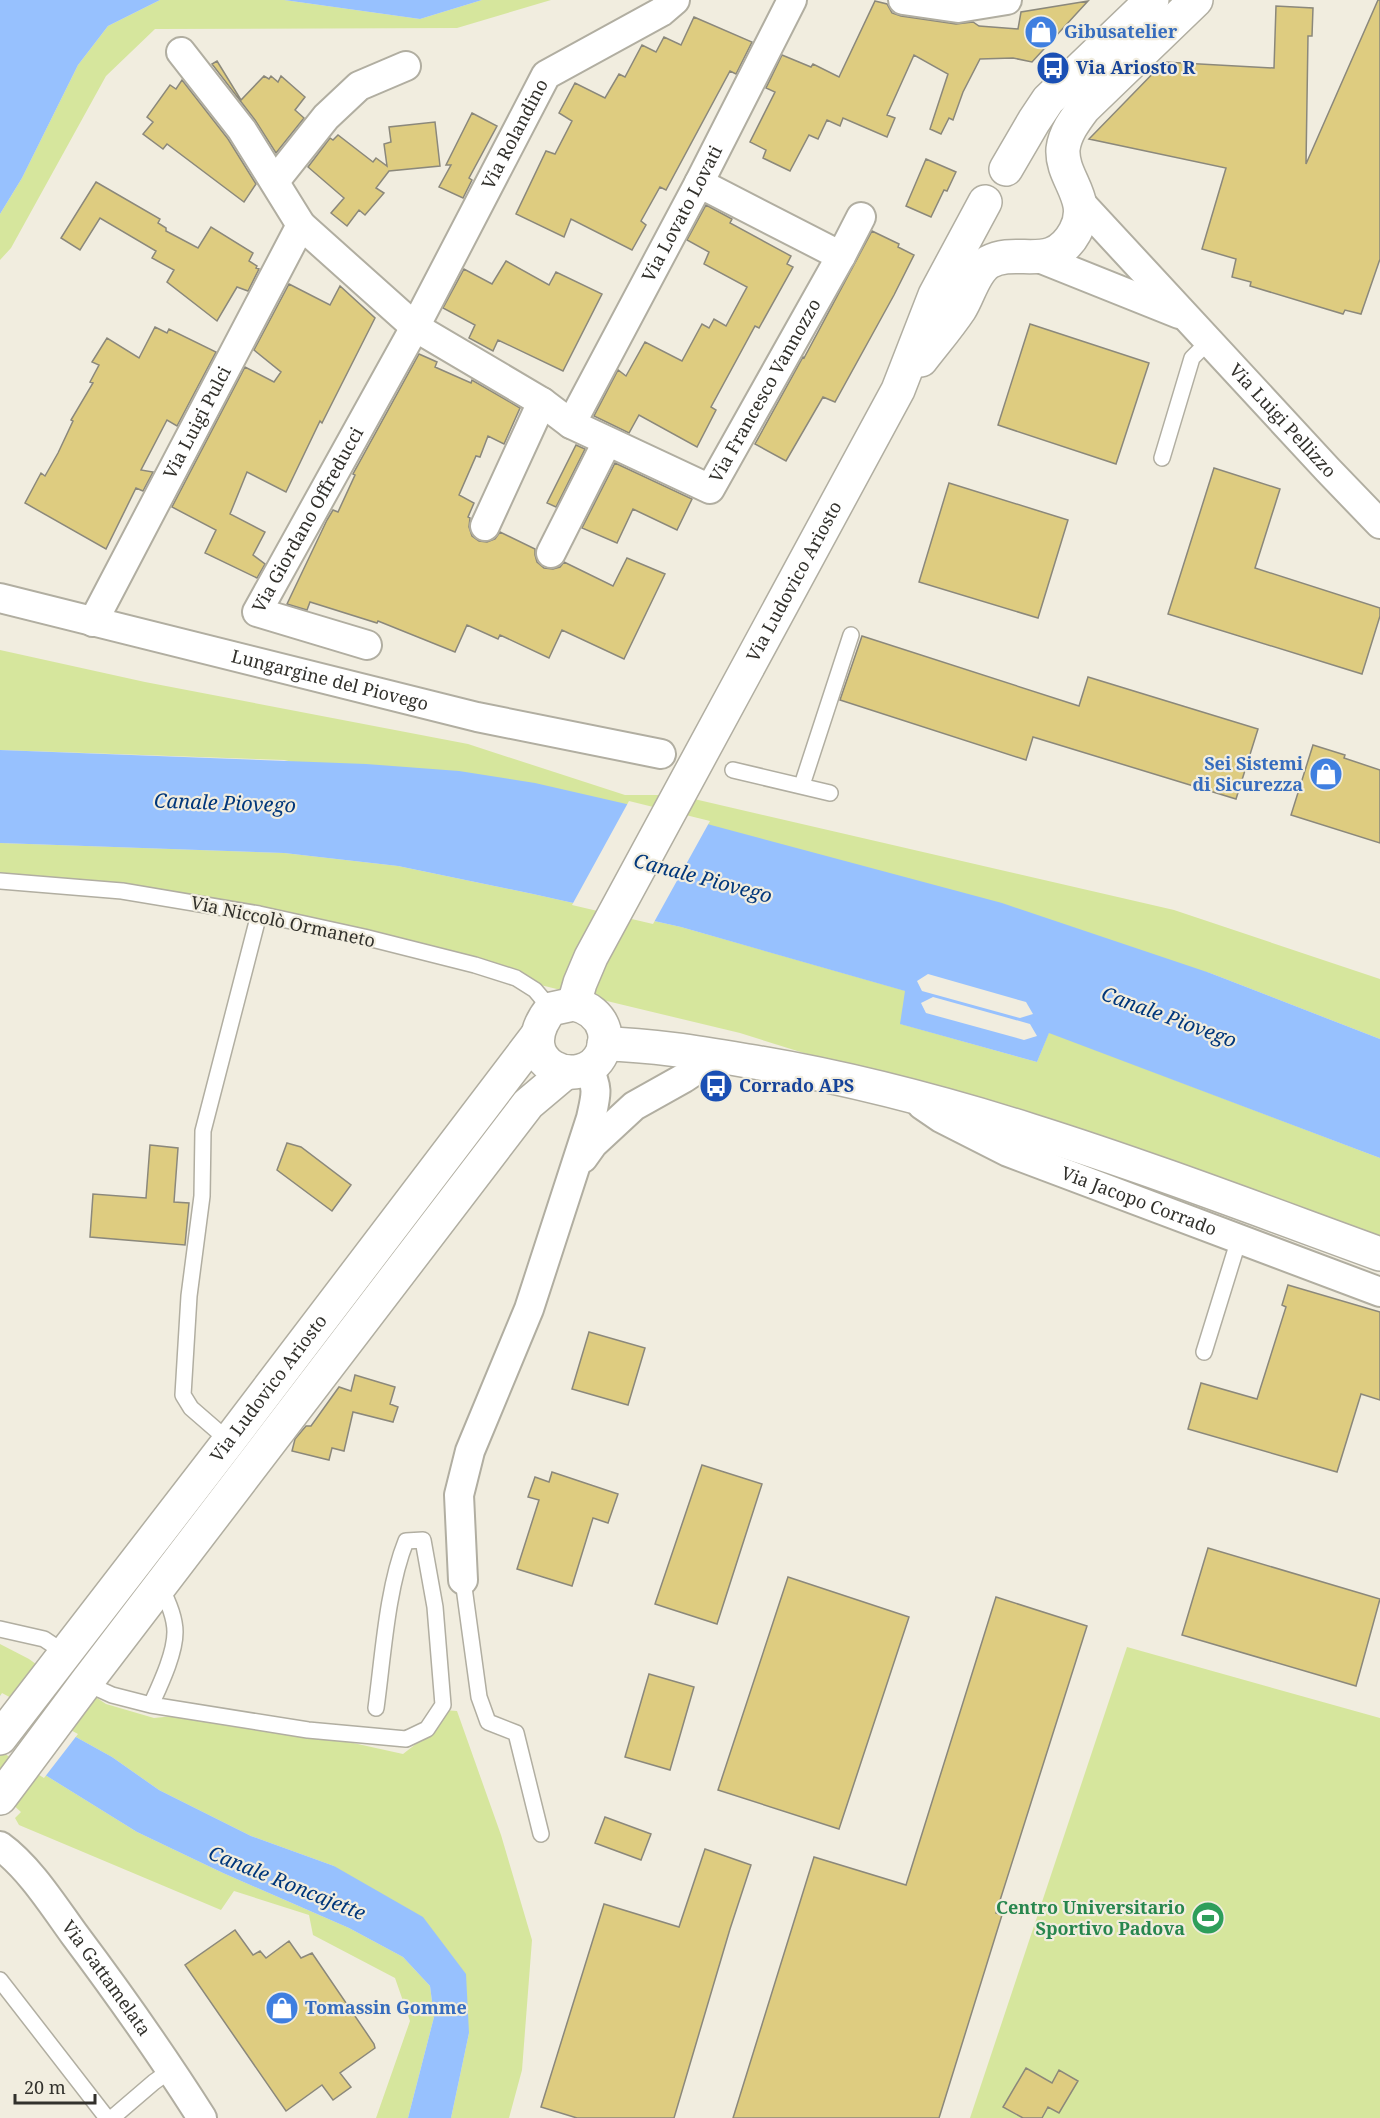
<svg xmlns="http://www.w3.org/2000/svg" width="1380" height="2118" viewBox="0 0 1380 2118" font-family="'Noto Serif',serif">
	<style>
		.green { fill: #d6e69d }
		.water { fill: #97c1fe; fill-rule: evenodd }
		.pier { fill: #f1eddf }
		.building { fill: #decc80; stroke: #8b887b; stroke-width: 1.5 }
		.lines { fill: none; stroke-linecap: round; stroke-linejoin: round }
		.lane-casing { stroke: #b1aea1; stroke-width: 18 }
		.street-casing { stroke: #b1aea1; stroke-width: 32 }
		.secondary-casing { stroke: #b1aea1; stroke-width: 36 }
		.lane { stroke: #fff; stroke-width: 15 }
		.street { stroke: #fff; stroke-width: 28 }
		.secondary { stroke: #fff; stroke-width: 33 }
		.labels { text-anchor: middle; stroke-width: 4.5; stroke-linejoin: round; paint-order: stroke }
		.shop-label { font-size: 18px; font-weight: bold; fill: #366cbe; stroke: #f1eddf; text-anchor: start }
		.transit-label { font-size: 18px; font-weight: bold; fill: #164399; stroke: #f1eddf; text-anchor: start }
		.street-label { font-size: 18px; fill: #32312c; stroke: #f1eddf }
		.leisure-label { font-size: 18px; font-weight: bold; fill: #27864d; stroke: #f1eddf; text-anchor: end }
		.water-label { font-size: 20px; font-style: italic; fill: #00377b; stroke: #f1eddf }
	</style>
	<rect width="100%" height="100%" fill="#f1eddf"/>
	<path class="green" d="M160 0H284L420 19 482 0H551L457 28 155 29 106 76 11 248 0 260V214L22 178 78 65 108 26Z
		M0 650 145 682 468 744 625 795H677L1174 910 1380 979V1039L1210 973 284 760 0 750Z
		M0 843 284 853 398 866 533 894 681 927 906 991 901 1024 1037 1062 1049 1032 1380 1158V1238L911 1081 807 1054 740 1033 361 942 117 895 0 885Z
		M0 1644 29 1659 51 1675 82 1688 106 1704 154 1718 203 1713 308 1733 403 1754 430 1733 431 1709 457 1711 501 1835 532 1940 522 2070 509 2118H451L469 2033 334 1866 251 1836 159 1790 112 1757 0 1695Z
		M1127 1647 1380 1718V2118H970Z
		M0 1747 137 1832 223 1873 349 1928 403 1957 430 1986 434 2017 408 2118H376L410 2021 395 1978 313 1935 309 1915 234 1891 221 1910 19 1825 15 1818 21 1812 0 1793Z"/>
	<path class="water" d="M0 0H160L108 26 78 65 22 178 0 214Z
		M284 0H482L420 19Z
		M0 750 366 764 459 771 535 783 670 814 1002 903 1210 973 1380 1039V1158L1049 1033 1037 1062 900 1024 905 991 681 927 533 894 398 866 284 853 0 843ZM928 974 1026 1002 1033 1014 1020 1018 922 991 917 981ZM933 997 1030 1024 1037 1036 1024 1040 926 1013 921 1003Z
		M0 1695 112 1757 159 1790 251 1836 334 1866 423 1917 466 1974 469 2033 451 2118H408L434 2017 430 1986 403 1957 349 1928 223 1873 137 1832 0 1747Z"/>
	<path class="pier" d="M629 801 710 821 653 924 572 905Z
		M2 1693 78 1734 44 1778 0 1751V1696Z"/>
	<path class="building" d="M1378 0H1380V259L1361 314 1345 310 1343 314 1250 286 1251 282 1232 277 1236 259 1202 249 1226 168 1089 139 1164 62 1274 68 1276 6 1313 8 1312 36H1308L1306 164Z
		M875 1 887 4 892 13 901 16 956 24 973 22 979 26 1018 29 1021 12 1088 1 1032 62 1013 58 980 59 963 92 953 120 949 118 941 134 930 129 948 74 914 55 887 115 895 118 887 137 843 118 840 126 827 120 818 139 809 135 790 171 763 158 766 150 750 142 775 92 766 88 782 55 811 67 813 64 839 77Z
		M694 17 752 42 736 74 730 71 666 190 660 187 641 221 646 225 632 250 571 219 564 237 516 214 546 151 555 154 572 121 559 113 575 83 605 98 619 74 625 77 642 45 656 52 664 37 681 45Z
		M217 61 241 100 264 76 269 79 271 76 278 82 281 76 305 97 295 110 304 118 276 153 255 120 212 64Z
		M182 80 228 139 256 184 244 202 167 144 163 149 143 134 153 122 147 117 170 85 176 89Z
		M472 113 497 126 469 178 472 180 463 198 439 187 451 165H446Z
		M435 122 440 166 389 171 376 188 384 193 365 215 359 210 347 226 331 213 344 198 308 167 330 138 333 140 338 135 373 162 376 158 387 166 384 144 391 142 389 127Z
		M926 159 956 172 947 191 944 190 931 217 906 206Z
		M96 182 160 219 158 223 166 228V231L198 248 211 227 253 253 249 261 257 266 256 268 259 269 248 291 237 287 217 321 167 282 174 270 152 258 156 251 100 218 80 250 61 238Z
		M706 205 732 219 730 223 791 256 787 264 793 267 759 328 755 326 711 407 716 410 697 447 639 415 629 433 594 416 618 370 626 376 645 342 682 361 702 324 709 328 714 319 726 326 747 287 704 264 709 252 687 240Z
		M872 231 899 244 898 247 914 255 894 295 835 402 823 397 786 461 755 444 803 357 804 358Z
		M506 261 549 285 556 272 602 294 563 371 498 340 493 351 469 338 475 325 443 308 464 269 492 284Z
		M289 284 330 305 340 286 375 318 322 423 320 421 286 492 247 472 230 514 265 532 253 555 265 564 257 578 205 553 216 530 172 507 245 367 274 382 281 372 254 350Z
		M1030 324 1149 363 1116 464 998 425Z
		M155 327 167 333 169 329 216 352 177 426 167 420 141 470 153 472 143 491 136 488 106 549 25 503 41 473 45 476 58 453 73 421 71 420 93 383 90 382 99 365 92 362 107 338 139 358Z
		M419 354 437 362 435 367 471 383 472 380 520 408 504 444 488 436 480 457 476 456 459 495 474 503 468 517 470 518 469 527 472 536 479 541 487 542 495 539 500 532 535 549V555L537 562 544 568 553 569 560 567 564 562 613 586 627 558 665 574 624 659 562 630 549 658 500 635 498 639 467 625 455 652 378 621 377 623 310 602 307 610 287 604 327 520 333 510 338 512 355 475 353 474Z
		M576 445 585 449 556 507 547 503Z
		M615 463 692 499 677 530 633 509 617 543 582 528Z
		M1214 468 1280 489 1255 568 1380 608V616L1362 674 1168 614Z
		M949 483 1068 520 1038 618 919 582Z
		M862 636 1079 706 1088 677 1258 729 1236 799 1033 737 1026 760 840 700Z
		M1313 745 1345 755 1344 758 1380 770V843L1291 815Z
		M287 1143 301 1147 351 1185 332 1211 277 1170Z
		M150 1145 178 1148 174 1202 189 1203 185 1245 90 1237 93 1194 146 1198Z
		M1288 1285 1380 1312V1400L1361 1394 1337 1472 1188 1429 1201 1383 1257 1399 1286 1307 1282 1305Z
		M589 1332 645 1348 628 1405 572 1389Z
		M355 1375 395 1387 390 1404 398 1407 393 1422 353 1412 344 1451 332 1448 329 1460 292 1451 295 1439 306 1426H311L339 1387 351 1391Z
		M702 1465 762 1484 717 1624 655 1604Z
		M552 1472 618 1494 608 1523 593 1518 572 1586 517 1569 539 1500 528 1497 535 1477 549 1482Z
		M1208 1548 1380 1599 1356 1686 1182 1635Z
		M788 1577 909 1617 839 1829 718 1790Z
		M996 1597 1087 1626 996 1913 1002 1915 939 2118H733L814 1857 906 1885Z
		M649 1674 694 1687 670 1770 625 1757Z
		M605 1817 651 1834 641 1860 595 1843Z
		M705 1849 751 1865 730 1929 674 2118H577L541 2107 604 1904 679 1927Z
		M235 1930 253 1955 260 1951 266 1958 289 1941 301 1958 312 1953 374 2044 375 2048 340 2073 351 2087 333 2100 322 2085 286 2111 185 1965Z
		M1026 2068 1052 2083 1059 2070 1078 2081 1059 2113 1048 2107 1042 2118H1023L1003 2107Z"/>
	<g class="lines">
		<g class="lane-casing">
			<path id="lane" d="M1162 458 1192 358 1209 341
				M733 770 830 793
				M802 785 851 635
				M0 881 122 891 259 914 364 937 475 965 516 978 535 990 551 1009
				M1204 1352 1239 1239
				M229 1441 191 1408 183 1395 189 1296 202 1196 203 1131 259 914
				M463 1580 479 1697 488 1722 516 1733 541 1834
				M0 1629 44 1639 65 1653
				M88 1680 101 1690 112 1695 151 1705 308 1730 406 1739 427 1729 443 1705 435 1607 423 1540 406 1541C387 1588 383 1657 376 1708
				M151 1705C160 1685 175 1654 175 1632 175 1616 167 1599 160 1586
				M0 1980 107 2118
				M112 2118 154 2082 171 2070"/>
		</g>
		<g class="street-casing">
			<g id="street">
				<path d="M903 0 958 8 1007 0"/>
				<path id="s1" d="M181 52 242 130 301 225 415 327 542 402 571 424 710 489 841 256 699 183"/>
				<path d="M275 181 326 117 359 86 406 66"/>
				<path id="s2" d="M1080 202 1328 470 1380 524"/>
				<path d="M841 256 861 217"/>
				<path d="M1039 258 1179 314"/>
				<path id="s3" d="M571 424 699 183 792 0"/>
				<path d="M485 526 542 402"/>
				<path d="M551 553 607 442"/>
				<path id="s4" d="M0 598 477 717 661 754"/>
				<path id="s5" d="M93 622 301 225"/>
				<path id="s6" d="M367 645 257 612 415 327 546 75 661 12 675 0"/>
				<path id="s7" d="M922 1105 941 1118 1008 1152 1380 1292"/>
				<path d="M583 1158 593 1144 634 1106 684 1078 717 1056"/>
				<path d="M463 1580 459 1495 470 1451 529 1309 591 1118C596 1095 599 1089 588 1068"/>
				<path id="s8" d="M0 1846C29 1867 53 1905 74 1934 119 1994 162 2055 202 2118"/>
			</g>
		</g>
		<g class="secondary-casing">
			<g id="secondary">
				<path d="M1006 169 1034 121 1048 100 1152 0"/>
				<path d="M921 360C934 343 948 327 960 309 969 295 974 271 989 262 1018 246 1052 274 1075 232 1093 199 1061 179 1063 149 1065 133 1075 120 1084 108L1196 0"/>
				<path id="s9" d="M574 1004 580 983 591 957 898 390 935 295 985 202"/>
				<path d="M574 1004C588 1007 600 1016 604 1030 606 1038 605 1046 602 1053 583 1094 507 1064 551 1009Z"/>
				<path d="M604 1044C653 1045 700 1053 748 1061 965 1096 1174 1179 1380 1254"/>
				<path id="s10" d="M0 1738 229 1441 536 1037"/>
				<path d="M0 1798 88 1680 528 1104 566 1072"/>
			</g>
		</g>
		<use href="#lane" class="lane"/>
		<use href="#street" class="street"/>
		<use href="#secondary" class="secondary"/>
	</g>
	<defs>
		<g id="shop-disc" transform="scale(1.725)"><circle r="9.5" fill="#3f7fe0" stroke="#f1eddf"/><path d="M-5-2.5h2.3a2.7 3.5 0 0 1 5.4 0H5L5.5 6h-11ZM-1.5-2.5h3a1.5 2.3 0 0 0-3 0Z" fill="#fff"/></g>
		<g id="bus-disc" transform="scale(1.725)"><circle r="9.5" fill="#1a4fb4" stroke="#f1eddf"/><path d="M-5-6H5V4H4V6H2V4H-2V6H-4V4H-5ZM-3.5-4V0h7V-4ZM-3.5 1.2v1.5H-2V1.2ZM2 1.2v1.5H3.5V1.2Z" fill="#fff"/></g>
		<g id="stadium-disc" transform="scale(1.725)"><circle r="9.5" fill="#2e9e5b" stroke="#f1eddf"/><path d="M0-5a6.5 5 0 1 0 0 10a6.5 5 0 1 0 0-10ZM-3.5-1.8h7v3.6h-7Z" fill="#fff"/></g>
	</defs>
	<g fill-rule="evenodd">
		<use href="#shop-disc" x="1041" y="32"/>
		<use href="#bus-disc" x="1053" y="68"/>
		<use href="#shop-disc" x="1326" y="774"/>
		<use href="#bus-disc" x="716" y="1086"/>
		<use href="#stadium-disc" x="1208" y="1918"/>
		<use href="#shop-disc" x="282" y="2008"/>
	</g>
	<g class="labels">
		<g class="shop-label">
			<text x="1064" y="38">Gibusatelier</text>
			<text x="1303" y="770" text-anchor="end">Sei Sistemi<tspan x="1303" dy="21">di Sicurezza</tspan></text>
			<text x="305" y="2014">Tomassin Gomme</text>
		</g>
		<g class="transit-label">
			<text x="1076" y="74">Via Ariosto R</text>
			<text x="739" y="1092">Corrado APS</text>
		</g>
		<g class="street-label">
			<text dy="6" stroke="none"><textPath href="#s6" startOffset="658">Via Rolandino</textPath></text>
			<text dy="6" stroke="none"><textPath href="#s3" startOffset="238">Via Lovato Lovati</textPath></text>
			<text dy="6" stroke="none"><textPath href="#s1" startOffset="814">Via Francesco Vannozzo</textPath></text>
			<text dy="6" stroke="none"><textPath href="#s2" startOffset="298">Via Luigi Pellizzo</textPath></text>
			<text dy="6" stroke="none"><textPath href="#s5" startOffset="225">Via Luigi Pulci</textPath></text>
			<text dy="6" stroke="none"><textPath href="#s6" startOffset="220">Via Giordano Offreducci</textPath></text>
			<text dy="6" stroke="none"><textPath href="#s9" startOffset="477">Via Ludovico Ariosto</textPath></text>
			<text dy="6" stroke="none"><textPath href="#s4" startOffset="340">Lungargine del Piovego</textPath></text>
			<text transform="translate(283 922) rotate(12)" y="6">Via Niccolò Ormaneto</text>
			<text dy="6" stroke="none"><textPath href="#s7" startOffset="238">Via Jacopo Corrado</textPath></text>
			<text dy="6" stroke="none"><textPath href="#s10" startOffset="441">Via Ludovico Ariosto</textPath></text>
			<text dy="6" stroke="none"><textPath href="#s8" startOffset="170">Via Gattamelata</textPath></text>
		</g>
		<g class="leisure-label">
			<text x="1185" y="1914">Centro Universitario<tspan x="1185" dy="21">Sportivo Padova</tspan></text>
		</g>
		<g class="water-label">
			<text transform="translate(225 803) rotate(2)" y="7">Canale Piovego</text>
			<text transform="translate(703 878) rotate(15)" y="7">Canale Piovego</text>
			<text transform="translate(1169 1017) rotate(20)" y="7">Canale Piovego</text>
			<text transform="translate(287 1883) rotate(22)" y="7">Canale Roncajette</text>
		</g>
	</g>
	<path d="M15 2094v9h80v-9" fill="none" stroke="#32312c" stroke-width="3"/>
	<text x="24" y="2094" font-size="18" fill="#32312c" stroke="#f1eddf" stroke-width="4.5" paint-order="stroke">20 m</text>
</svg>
